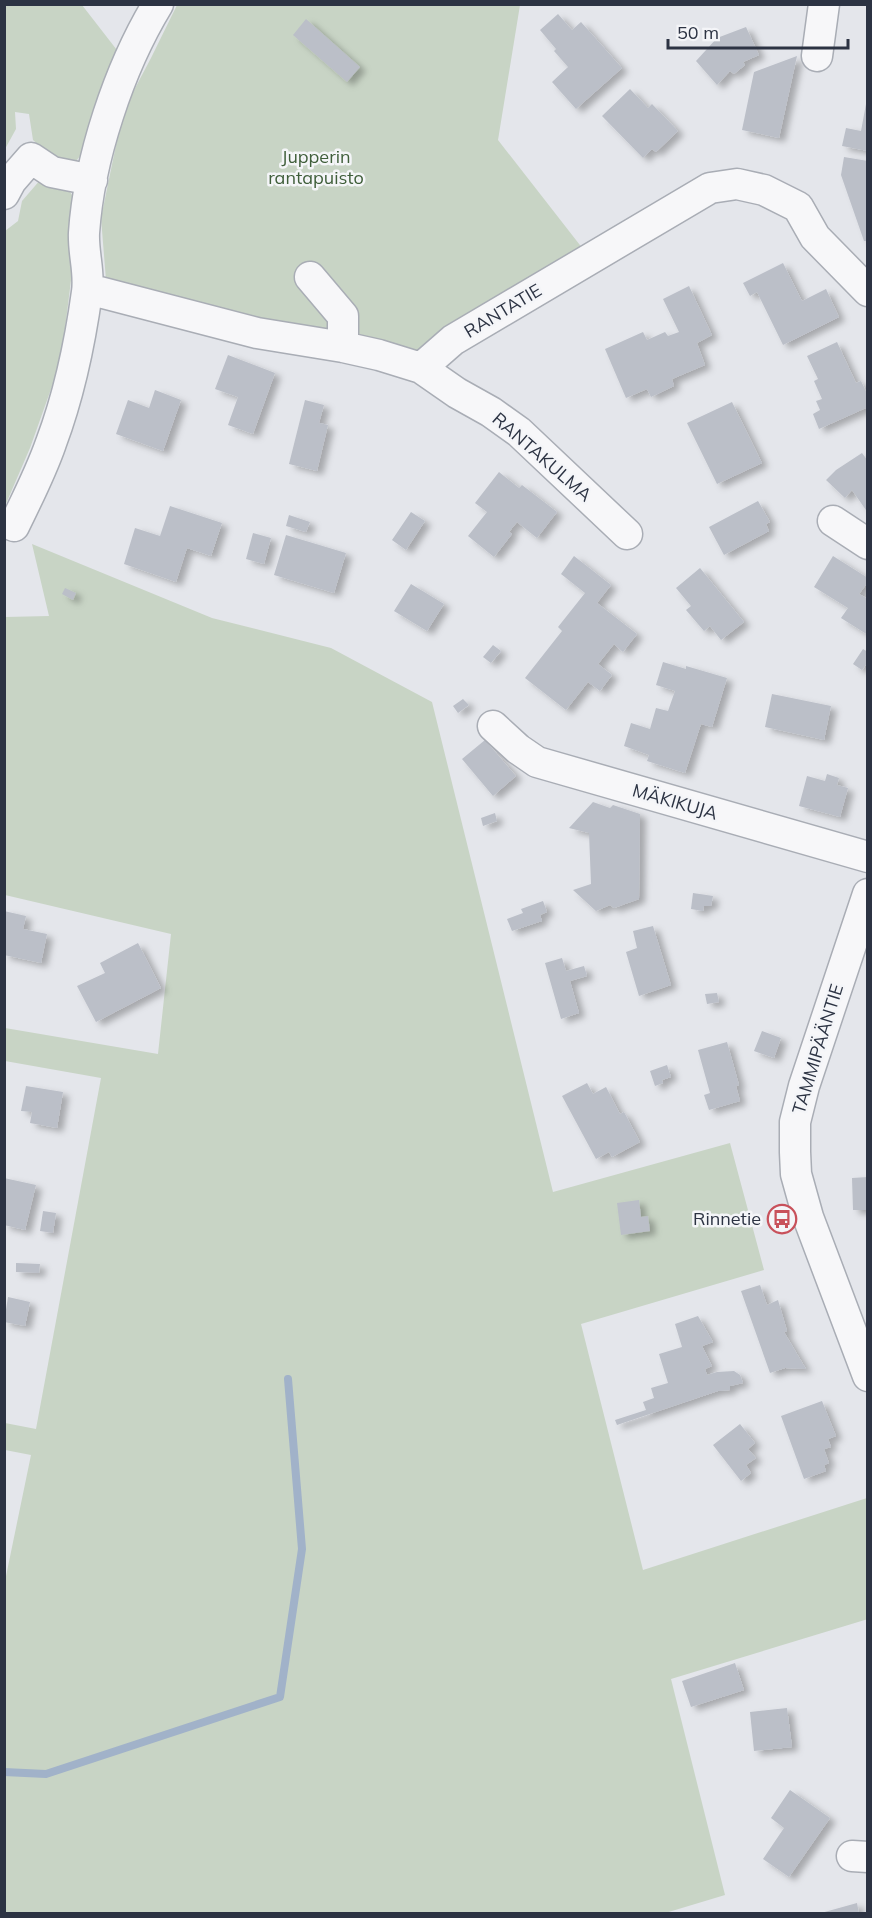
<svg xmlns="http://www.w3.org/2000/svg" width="872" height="1918" viewBox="0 0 872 1918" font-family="Mulish,sans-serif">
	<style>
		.green { fill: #c8d4c5 }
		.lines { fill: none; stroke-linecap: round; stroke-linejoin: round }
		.stream { stroke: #a1b2c9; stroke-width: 8 }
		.building { fill: #bbbfc8; filter: url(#shadow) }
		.minor-casing { stroke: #a9adb5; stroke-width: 33 }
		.minor { stroke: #f7f7f9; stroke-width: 30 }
		.labels { text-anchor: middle; stroke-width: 5; stroke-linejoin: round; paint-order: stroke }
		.park-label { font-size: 18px; fill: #3f5e3a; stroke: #f4f5f8 }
		.street-label { font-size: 18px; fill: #2c3343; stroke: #f4f5f8 }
		.poi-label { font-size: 18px; fill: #2c3343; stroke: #f4f5f8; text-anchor: end }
	</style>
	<defs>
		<filter id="shadow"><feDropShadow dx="6" dy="4" stdDeviation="3" flood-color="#0004"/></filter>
	</defs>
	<rect width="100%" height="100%" fill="#e4e6eb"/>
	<path class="green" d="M5 5H82L120 54 85 150 72 166 55 161 33 140 29 114 15 112 16 129 5 149Z
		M177 5H520L498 140 583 249 418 351 399 349 222 313 106 280 101 218 123 111 151 58Z
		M41 179H62L72 195 76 215 74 256 61 361 30 448 5 506V231L18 221 22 201Z
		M32 544 212 618 331 648 432 702 553 1192 730 1143 764 1270 581 1324 643 1570 867 1498 868 1619 671 1679 725 1895 662 1914 4 1913 5 1581 31 1455 5 1450V1423L36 1429 101 1078 5 1061V1028L158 1054 171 934 5 895V617L49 616Z"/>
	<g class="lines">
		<path class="stream" d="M4 1772 46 1774 280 1697 302 1549 288 1379"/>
	</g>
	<path class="building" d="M558 14 572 30 581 22 622 68 576 109 552 82 568 67 554 51 556 49 540 30Z
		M306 19 360 67 347 82 293 35Z
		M746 27 759 55 743 62 745 65 734 74 730 71 717 85 696 61 717 38Z
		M797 56 779 138 742 130 754 72Z
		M630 89 648 108 652 104 678 131 656 152 652 149 643 158 602 116Z
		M866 104 868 151 842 146 846 128 861 131Z
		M844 157 868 161V241H864L841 175Z
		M783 263 802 301 826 289 839 317 783 345 757 292 750 296 743 283Z
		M689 286 712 335 697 343 705 365 672 379 674 386 651 397 647 389 626 398 605 349 643 332 647 340 665 332 668 336 679 332 663 299Z
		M837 342 856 383 861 381 868 396V407L819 429 813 414 820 410 816 401 822 399 814 381 818 379 807 356Z
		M228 355 275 373 253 434 228 425 238 397 215 389Z
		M155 390 181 400 163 451 116 434 128 400 149 408Z
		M305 400 324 405 319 423 328 425 317 471 289 464Z
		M732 402 762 463 717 484 687 423Z
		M862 453 868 461V513L852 490 845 498 826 480 836 470Z
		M499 472 519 488 522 485 557 512 537 538 517 522 509 532 512 534 494 557 468 536 487 512 475 503Z
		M758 501 770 522 766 524 769 531 724 555 709 527Z
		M170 506 222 523 211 556 187 548 176 582 124 564 135 528 160 536Z
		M411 512 425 521 406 550 392 540Z
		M289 515 310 522 306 532 286 526Z
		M253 533 271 538 264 564 246 559Z
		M286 535 346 553 334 593 274 575Z
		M574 556 611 585 597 603 637 634 623 652 614 644 598 664 612 675 600 691 588 682 566 710 525 678 562 631 558 627 585 593 561 574Z
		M833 556 868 578V582L859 594 868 599V635L841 618 848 608 814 587Z
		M700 568 744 622 721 640 710 626 704 631 686 610 691 606 676 588Z
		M411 584 444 604 427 631 394 611Z
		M65 588 76 593 73 600 62 594Z
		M493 645 501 651 491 663 483 657Z
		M863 649 868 652V662L862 670 853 664Z
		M663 662 686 669V666L727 678 712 727 701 724 685 773 647 761 649 755 624 746 631 723 650 729 656 708 668 711 675 691 656 685Z
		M772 694 831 706 824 740 765 727Z
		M463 699 469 705 458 713 453 706Z
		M485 740 516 776 493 796 462 759Z
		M827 774 839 778 837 785 848 788 840 817 799 806 807 776 825 781Z
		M593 802 610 808 613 805 640 814 639 899 614 908 610 905 596 911 573 890 591 884 589 833 569 828Z
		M495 813 497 821 483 826 481 818Z
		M693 893 713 896 711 906H704L703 911 691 909Z
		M543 901 547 912 540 915 542 921 512 931 507 919 523 913 521 909Z
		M4 911 26 916 23 929 47 934 41 963 4 955Z
		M653 926 671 985 639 996 626 952 637 948 633 931Z
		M138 943 161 988 96 1022 77 986 105 973 100 963Z
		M562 958 566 971 584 966 587 976 570 981 579 1013 561 1019 545 963Z
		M717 993 719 1002 707 1004 705 994Z
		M762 1031 781 1038 774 1058 754 1051Z
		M727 1042 739 1085 736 1086 740 1101 709 1110 704 1095 710 1093 698 1050Z
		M667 1065 671 1077 662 1080 663 1083 655 1086 650 1071Z
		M587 1083 593 1094 606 1087 620 1114 624 1112 640 1142 612 1157 609 1152 596 1159 562 1096Z
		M26 1086 63 1092 57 1128 30 1123 32 1112 21 1111Z
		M868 1177V1210H853L852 1178Z
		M4 1178 36 1185 25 1230 4 1225Z
		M639 1200 641 1217 648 1216 650 1231 621 1235 617 1203Z
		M43 1211 56 1213 53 1233 40 1231Z
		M16 1263 40 1264 39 1273 16 1272Z
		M760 1285 767 1305 778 1300 787 1331 784 1332 806 1369 785 1368 770 1373 741 1291Z
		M8 1297 30 1302 25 1326 4 1322Z
		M698 1316 713 1342 702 1346 712 1366 705 1369 707 1375 717 1372 734 1371 740 1375 743 1383 730 1386V1390L718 1391 617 1425 615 1420 646 1410 643 1402 654 1398 651 1388 668 1383 659 1354 682 1347 675 1324Z
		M822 1401 836 1436 828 1439 831 1447 824 1449 829 1463 824 1465 826 1471 804 1479 781 1416Z
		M740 1424 755 1443 748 1449 756 1458 746 1465 751 1473 741 1481 713 1445Z
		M735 1663 744 1690 691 1707 682 1681Z
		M787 1708 792 1747 754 1751 750 1712Z
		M790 1790 830 1818 789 1877 763 1859 784 1828 771 1818Z
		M857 1903 859 1914H821V1913Z"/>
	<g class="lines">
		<g class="minor-casing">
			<path id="minor" d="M817 56 824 4
				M4 194 11 181 31 158 52 172 92 180
				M310 277 343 316V347
				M88 289 257 333 343 347 379 355 421 368 453 340 710 188 737 184 764 190 798 207 815 237 868 291
				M421 368 457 393 491 412 519 432 627 534
				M833 521 868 544
				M14 526C27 499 41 472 51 443 69 395 80 343 87 292 90 273 83 253 84 233 89 159 119 68 158 4
				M493 726 518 749 537 762 868 857
				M868 894 804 1086 795 1122V1152L796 1174 808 1217 868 1376
				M852 1856 868 1857"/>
		</g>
		<use href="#minor" class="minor"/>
	</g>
	<defs>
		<g id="bus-ring" transform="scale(1.5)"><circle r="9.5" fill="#f4f5f8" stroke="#c8515b" stroke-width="1.5"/><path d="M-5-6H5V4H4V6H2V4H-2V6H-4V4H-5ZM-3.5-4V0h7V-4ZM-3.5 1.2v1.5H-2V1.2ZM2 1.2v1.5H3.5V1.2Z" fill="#c8515b"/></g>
	</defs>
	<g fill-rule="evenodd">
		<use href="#bus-ring" x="782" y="1219"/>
	</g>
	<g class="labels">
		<g class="park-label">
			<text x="316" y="163">Jupperin<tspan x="316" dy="21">rantapuisto</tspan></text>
		</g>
		<g class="street-label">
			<text transform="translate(503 311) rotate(-31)" y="6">RANTATIE</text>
			<text transform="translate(542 457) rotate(41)" y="6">RANTAKULMA</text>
			<text transform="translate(675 802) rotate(16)" y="6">MÄKIKUJA</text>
			<text transform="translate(818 1049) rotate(-73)" y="6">TAMMIPÄÄNTIE</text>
		</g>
		<g class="poi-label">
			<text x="761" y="1225">Rinnetie</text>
		</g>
	</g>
	<rect width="872" height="1918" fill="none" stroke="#2c3343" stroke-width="12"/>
	<path d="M668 39v9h180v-9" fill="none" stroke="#2c3343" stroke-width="3"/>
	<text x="677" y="39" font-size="18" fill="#2c3343" stroke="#f4f5f8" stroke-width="4.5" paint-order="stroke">50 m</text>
</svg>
